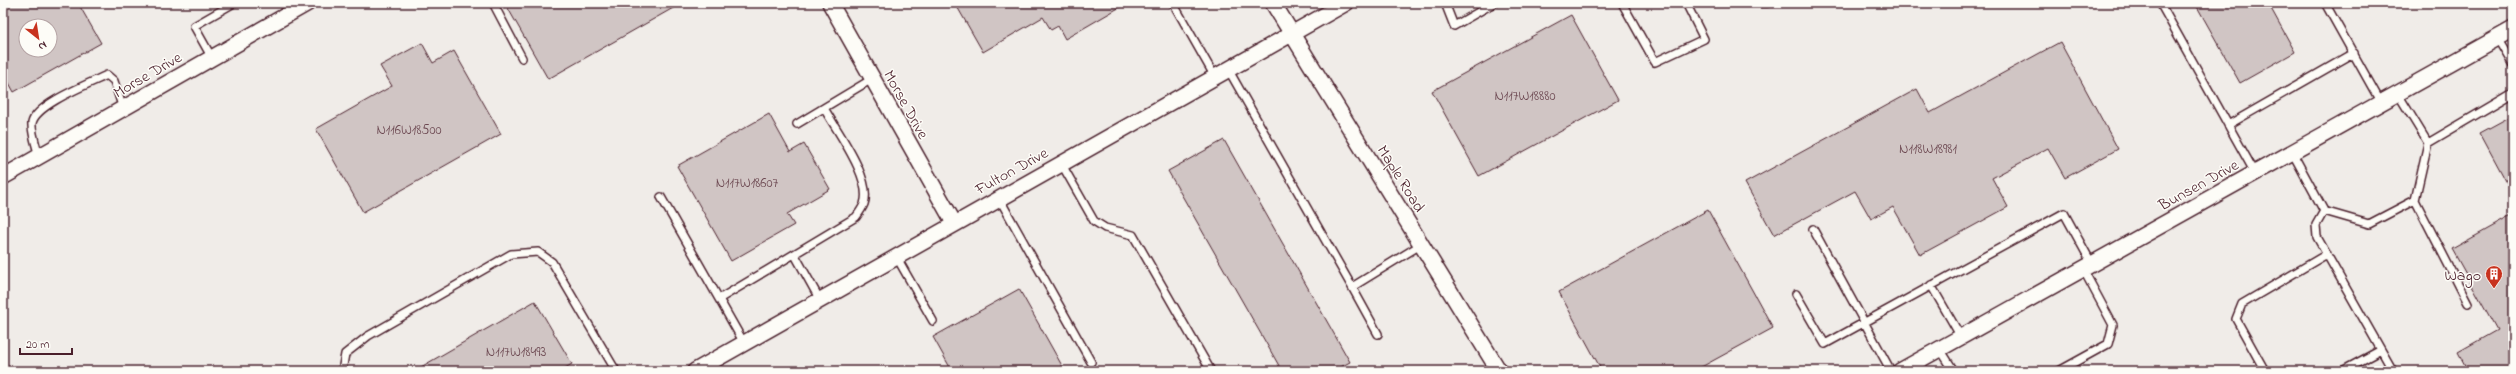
<svg xmlns="http://www.w3.org/2000/svg" width="2516" height="374" viewBox="0 0 2516 374" font-family="'Indie Flower',sans-serif">
	<style>
		.built { fill: #f0ece8; fill-rule: evenodd }
		.building { fill: #d0c5c4; stroke: #4a1f2b; fill-rule: evenodd }
		.lines { fill: none; stroke-linecap: round; stroke-linejoin: round }
		.lane-casing { stroke: #4a1f2b; stroke-width: 10 }
		.street-casing { stroke: #4a1f2b; stroke-width: 18 }
		.lane { stroke: #fdfcf7; stroke-width: 7 }
		.street { stroke: #fdfcf7; stroke-width: 15 }
		.labels { text-anchor: middle; stroke-width: 3; stroke-linejoin: round; paint-order: stroke }
		.number-label { font-size: 14px; fill: #6c4851 }
		.street-label { font-size: 16px; fill: #4a1f2b; stroke: #fdfcf7 }
		.poi-label { font-size: 16px; fill: #4a1f2b; stroke: #fdfcf7; text-anchor: end }
	</style>
	<rect width="100%" height="100%" fill="#fdfcf7"/>
	<filter id="ink" filterUnits="userSpaceOnUse"><feTurbulence type="fractalNoise" baseFrequency=".025" numOctaves="2"/><feDisplacementMap in="SourceGraphic" scale="8" xChannelSelector="R" yChannelSelector="G"/><feConvolveMatrix kernelMatrix="1 2 1 2 8 2 1 2 1" color-interpolation-filters="sRGB"/></filter>
	<g filter="url(#ink)">
		<path class="built" d="M3 3H2513V371H3ZM26 26H50V50H26Z"/>
		<path class="building" d="M3 3H78L101 43 14 92 3 72ZM26 26H50V50H26Z
			M505 3H682L548 79Z
			M955 3H1127L1065 39 1058 26 1051 30 1043 17 983 52Z
			M2195 3H2268L2295 52 2240 83Z
			M1571 15 1618 100 1479 176 1432 91Z
			M2060 42 2118 149 2065 178 2048 148 1992 178 2008 207 1920 255 1893 207 1871 219 1855 191 1774 235 1745 183 1917 89 1930 113Z
			M422 43 433 63 454 51 501 134 363 212 316 129 392 86 380 66Z
			M769 114 790 152 804 144 830 189 787 214 794 225 731 261 677 166Z
			M2513 115V194L2480 133Z
			M1224 140 1350 362 1333 371H1282L1168 171Z
			M1708 210 1773 328 1694 371H1602L1559 292Z
			M2513 215V371H2468L2458 352 2497 330 2452 249Z
			M1019 289 1065 371H952L933 337Z
			M535 301 572 364 560 371H414Z"/>
		<g class="lines">
			<g class="lane-casing">
				<path id="lane" d="M493 3 522 58
					M1173 3 1215 77
					M1445 3 1454 26 1494 3
					M1622 3 1655 62 1704 39 1686 3
					M1758 3H1767
					M2160 3 2255 173
					M2325 3 2381 103
					M2497 38 2513 65
					M212 58 194 26 234 3
					M1228 69 1352 287 1422 244
					M2398 94 2428 143 2513 93
					M797 124 872 79
					M2228 125 2354 53
					M2292 152 2324 211 2369 224 2415 200 2428 143
					M39 157C37 148 31 132 32 123 36 104 89 84 107 75L114 81 123 109
					M1061 163 1094 221 1105 228 1133 235 1211 371
					M661 197 719 299 856 217C859 213 862 209 864 204 873 179 836 130 824 108
					M999 198 1091 362
					M2415 200 2468 303
					M2324 211 2316 225 2317 237 2393 371
					M1813 229 1891 371
					M795 255 820 300
					M896 256 933 321
					M1931 285 1961 337
					M1352 287 1378 334
					M1796 294 1825 344 2064 213 2092 264
					M719 299 744 343
					M1940 349 1954 371
					M342 371 345 354 368 336 511 254 538 252 552 262 616 371
					M2059 371 2108 344 2113 325 2083 269
					M2265 371 2236 319 2242 304 2327 254
					M2342 371 2381 350"/>
			</g>
			<g class="street-casing">
				<path id="street" d="M830 3 954 223
					M1273 3 1499 371
					M3 177 308 3
					M695 371 1346 3
					M1900 371 2513 29"/>
			</g>
			<use href="#lane" class="lane"/>
			<use href="#street" class="street"/>
		</g>
	</g>
	<defs>
		<g id="building-pin" transform="scale(0.9)"><path d="M0 17L-7.5 6A9.5 9.5 0 1 1 7.5 6Z" fill="#c8321e" stroke="#fdfcf7"/><path d="M-4-6H4V6H1V3H-1V6H-4ZM-2.5-4.3h1.7v1.8h-1.7ZM.8-4.3h1.7v1.8H.8ZM-2.5-1h1.7V.8h-1.7ZM.8-1h1.7V.8H.8Z" fill="#fff"/></g>
	</defs>
	<g fill-rule="evenodd">
		<use href="#building-pin" x="2494" y="274"/>
	</g>
	<g class="labels">
		<g class="number-label">
			<text x="1525" y="100">N117W18880</text>
			<text x="409" y="134">N116W18500</text>
			<text x="1928" y="153">N118W18981</text>
			<text x="747" y="187">N117W18607</text>
			<text x="516" y="356">N117W18493</text>
		</g>
		<g class="street-label">
			<text transform="translate(147 74) rotate(-30)" y="6">Morse Drive</text>
			<text transform="translate(907 104) rotate(61)" y="6">Morse Drive</text>
			<text transform="translate(1011 170) rotate(-29)" y="6">Fulton Drive</text>
			<text transform="translate(1402 178) rotate(58)" y="6">Maple Road</text>
			<text transform="translate(2198 184) rotate(-29)" y="6">Bunsen Drive</text>
		</g>
		<g class="poi-label">
			<text x="2481" y="280">Wago</text>
		</g>
	</g>
	<rect width="2516" height="374" fill="none" stroke="#fdfcf7" stroke-width="16"/>
	<rect x="8" y="8" width="2500" height="358" fill="none" stroke="#4a1f2b" stroke-width="1.5" filter="url(#ink)"/>
	<g transform="translate(38 38) rotate(150)"><circle r="19" fill="#fdfcf7" stroke="#b5a4a5"/>
	<path d="M0-3L7 15L0 10L-7 15Z" fill="#c8321e"/>
	<text y="-6" font-size="11" font-weight="bold" text-anchor="middle" fill="#4a1f2b">N</text>
	</g>
	<path d="M20 348v6h52v-6" fill="none" stroke="#4a1f2b" stroke-width="2"/>
	<text x="26" y="348" font-size="12" fill="#4a1f2b" stroke="#fdfcf7" stroke-width="3" paint-order="stroke">20 m</text>
</svg>
